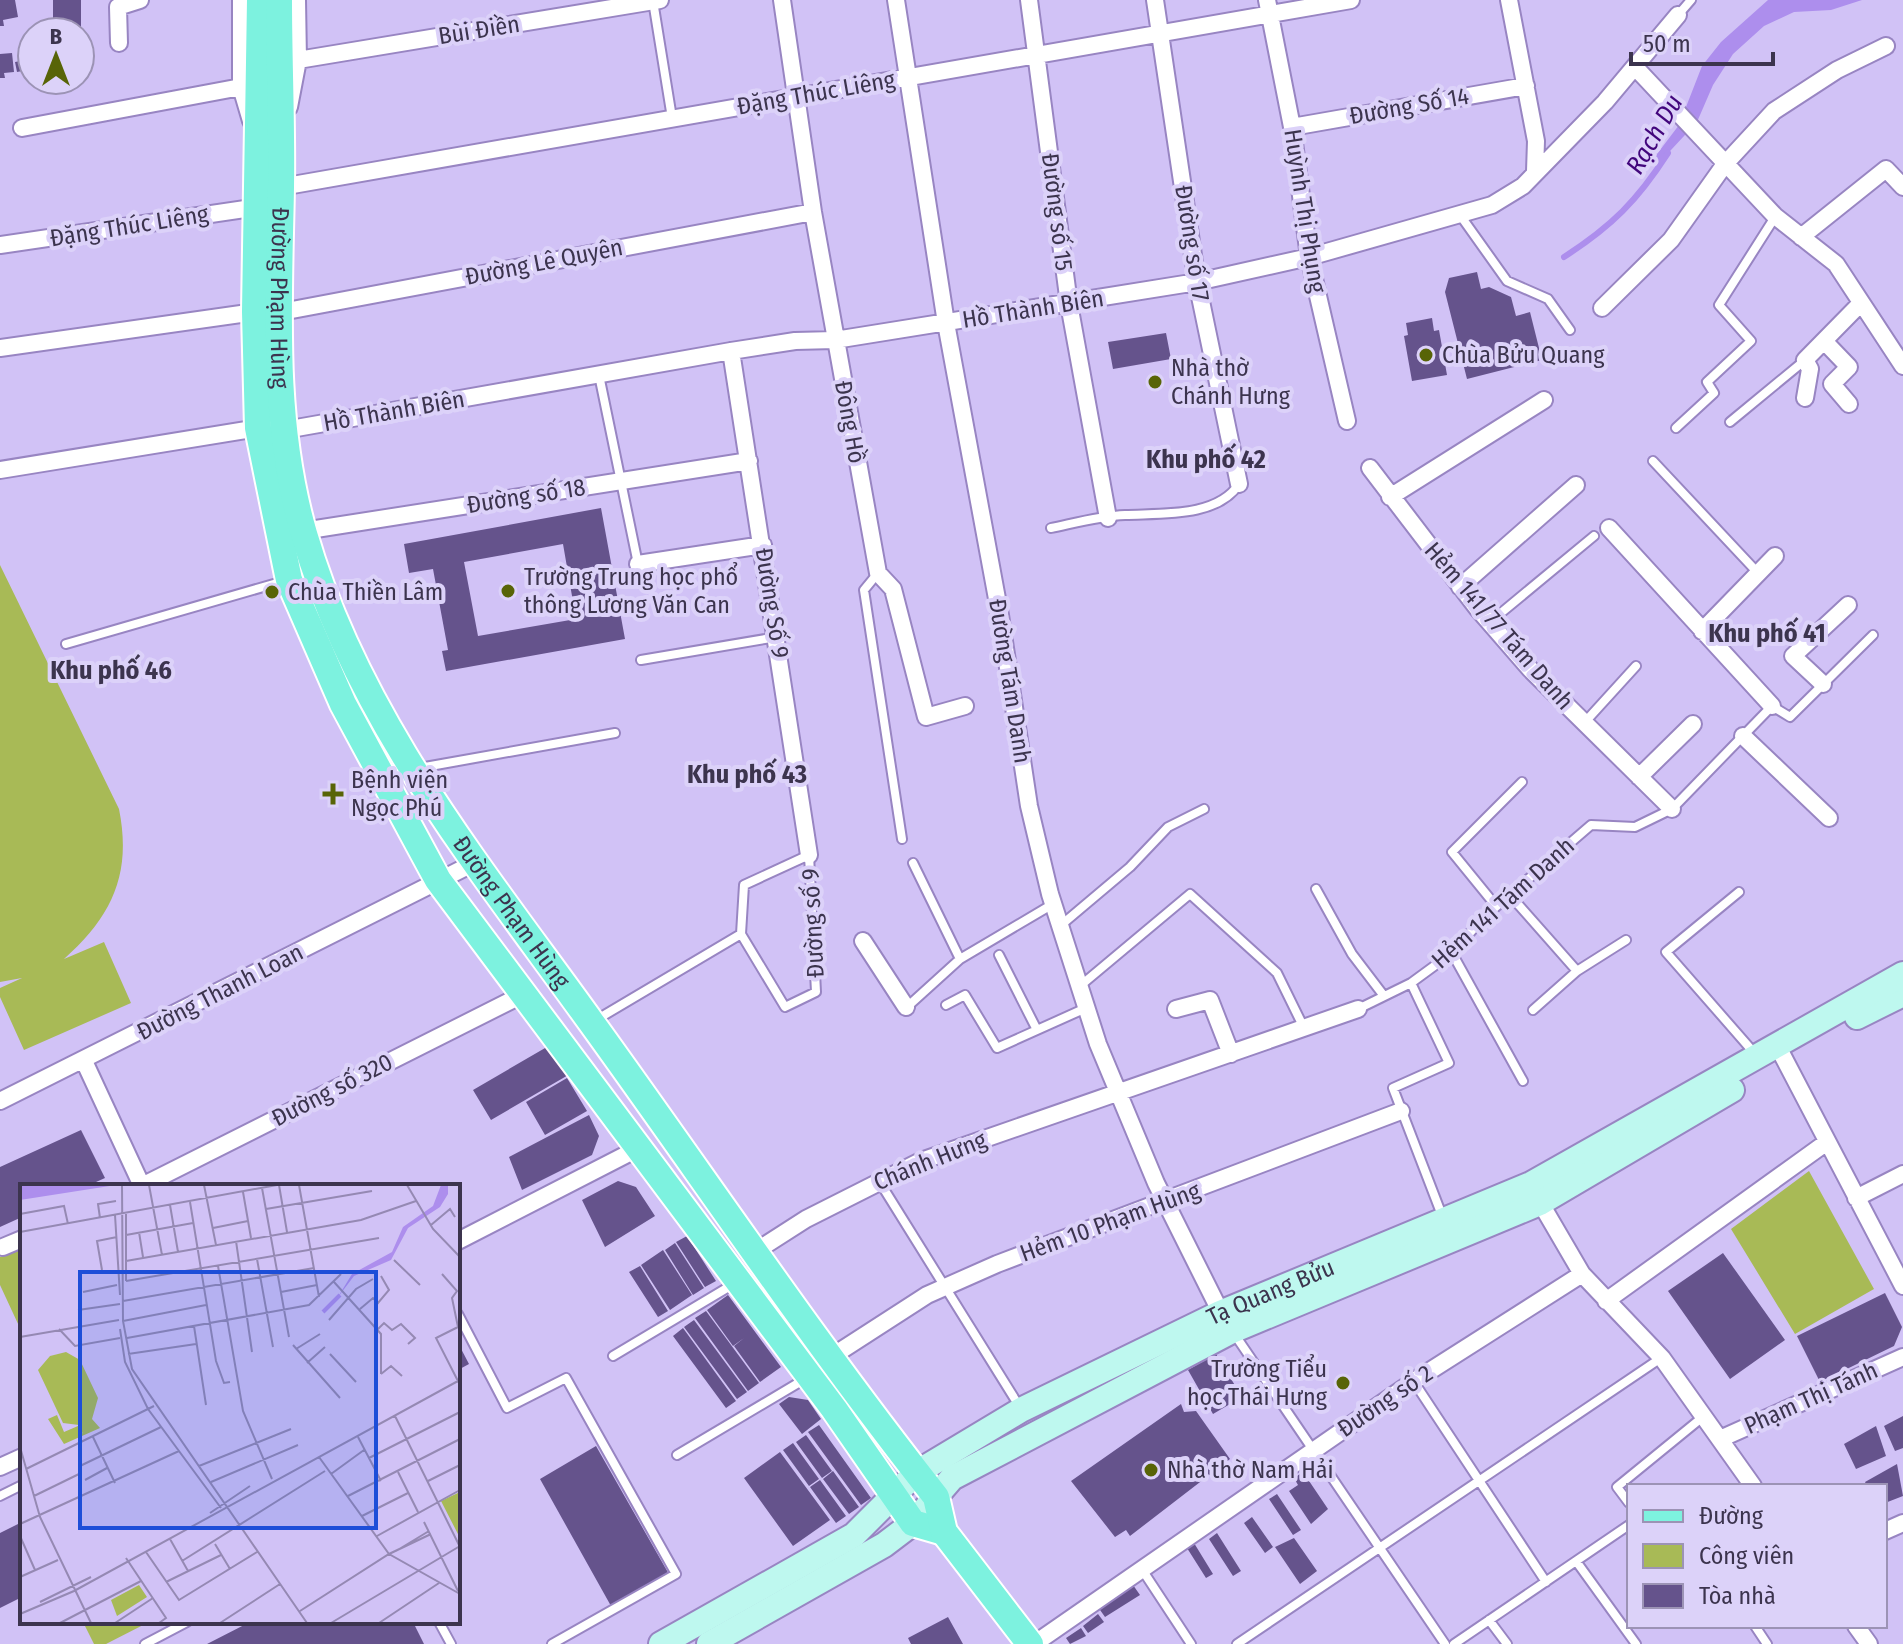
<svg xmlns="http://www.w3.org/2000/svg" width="1903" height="1644" viewBox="0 0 1903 1644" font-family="'Fira Sans Condensed',sans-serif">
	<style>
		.green { fill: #a8ba56 }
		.water { fill: #ad8eed }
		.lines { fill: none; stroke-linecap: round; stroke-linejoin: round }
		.stream { stroke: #ad8eed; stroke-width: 6 }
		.building { fill: #65538c; fill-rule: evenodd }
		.service-casing { stroke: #9885c2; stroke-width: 12 }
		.minor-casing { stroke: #9885c2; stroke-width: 20 }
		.secondary-casing { stroke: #9885c2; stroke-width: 28 }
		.primary-casing { stroke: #fff; stroke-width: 30 }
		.service { stroke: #fff; stroke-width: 8 }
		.minor { stroke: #fff; stroke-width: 16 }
		.secondary { stroke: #bef8ef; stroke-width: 24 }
		.primary { stroke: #7df2df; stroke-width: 26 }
		.poi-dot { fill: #586407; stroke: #dcd2f9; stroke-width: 3 }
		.labels { text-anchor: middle; stroke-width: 8; stroke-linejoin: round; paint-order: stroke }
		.street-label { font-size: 24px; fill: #3c344e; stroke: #dcd2f9 }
		.poi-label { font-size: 24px; fill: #3c344e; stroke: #dcd2f9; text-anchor: start }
		.water-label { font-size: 26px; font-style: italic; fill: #42067c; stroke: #dcd2f9 }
		.neighbourhood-label { font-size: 26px; font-weight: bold; fill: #3c344e; stroke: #dcd2f9 }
		.inset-river { fill: none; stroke: #ad8eed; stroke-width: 4 }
		.inset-road { fill: none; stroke: #9589b3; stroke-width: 2 }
		.view { fill: #1d4ed8; fill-opacity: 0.15; stroke: #1d4ed8; stroke-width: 4 }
		.inset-edge { fill: none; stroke: #3c344e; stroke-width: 4 }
	</style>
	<rect width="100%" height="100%" fill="#d1c2f6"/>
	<path class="green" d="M0 565 119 809C132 874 112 916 64 959L104 942 131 1003 24 1050 0 997V988L22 978 0 982Z
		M1809 1171 1874 1289 1795 1334 1731 1229Z
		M22 1247V1324L19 1326 0 1285V1257Z
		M83 1622H149L106 1644H94Z"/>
	<path class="water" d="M1768 0H1862L1831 10 1794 12 1764 26 1733 54 1713 85 1697 122 1658 164 1654 158 1679 125 1702 66 1721 42Z"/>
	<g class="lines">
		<path class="stream" d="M1564 257C1612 226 1637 201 1668 153"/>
	</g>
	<path class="building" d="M0 0H15L18 17 3 20 4 26H0Z
		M53 0H81V32H43V25L53 24Z
		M12 53 14 72 4 73 5 78H0V54Z
		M32 59V69L17 72 15 62Z
		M1477 272 1481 289 1489 287 1511 297 1516 316 1530 312 1542 360 1467 379 1445 292 1449 278Z
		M1432 318 1434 331 1439 330 1447 375 1412 381 1404 336 1408 335 1406 323Z
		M1166 333 1171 359 1113 369 1108 342Z
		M601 508 625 639 446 671 442 651 448 650 433 569 409 573 404 544ZM563 544 576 619 478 636 464 562Z
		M552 1044 570 1074 491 1120 473 1090Z
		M567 1078 587 1111 545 1135 526 1102Z
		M589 1115 599 1136 592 1155 522 1190 509 1157Z
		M81 1130 105 1178 87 1186H22V1217L0 1227V1167Z
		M618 1181 636 1187 655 1216 605 1247 582 1200Z
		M687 1236 716 1281 705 1287 676 1242Z
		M675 1243 704 1288 693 1295 665 1250Z
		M663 1250 692 1295 670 1310 641 1265Z
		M1723 1253 1785 1340 1730 1379 1668 1291Z
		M640 1266 668 1311 658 1317 629 1272Z
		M1885 1293 1902 1327 1894 1346 1820 1382 1797 1336Z
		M728 1295 781 1367 760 1382 734 1346 744 1338 733 1346 707 1310Z
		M706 1311 759 1383 748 1391 695 1318Z
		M694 1320 747 1392 737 1399 684 1327Z
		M683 1328 736 1401 726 1408 673 1336Z
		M458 1343 469 1364 458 1370Z
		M1216 1354 1242 1397 1213 1414 1188 1370Z
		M789 1397 808 1400 821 1419 802 1434 779 1404Z
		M1181 1404 1184 1412 1196 1411 1230 1459 1130 1536 1126 1530 1115 1537 1071 1481Z
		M1903 1416V1448L1895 1451 1884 1426Z
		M819 1425 871 1498 861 1505 808 1432Z
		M1876 1426 1886 1456 1856 1469 1844 1444Z
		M806 1435 832 1471 822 1478 796 1442Z
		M793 1443 819 1479 809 1486 783 1450Z
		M596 1446 670 1576 611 1606 540 1479Z
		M780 1452 830 1520 793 1546 744 1478Z
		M1897 1464 1903 1496 1885 1503V1486H1867L1865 1482Z
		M833 1471 859 1507 849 1514 823 1479Z
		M1303 1472 1328 1509 1311 1524 1289 1491 1298 1485 1294 1478Z
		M820 1480 846 1516 836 1523 810 1487Z
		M1277 1494 1301 1530 1293 1535 1269 1499Z
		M1252 1517 1273 1547 1265 1553 1244 1523Z
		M22 1522V1597L0 1608V1533Z
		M1217 1533 1241 1571 1233 1576 1209 1539Z
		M1294 1538 1317 1571 1300 1584 1275 1547Z
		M1194 1543 1213 1574 1206 1578 1187 1548Z
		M1133 1585 1140 1595 1105 1617 1098 1607Z
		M1098 1614 1104 1622 1088 1633 1083 1626Z
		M948 1617 963 1644H911L908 1638Z
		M250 1622H413L424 1644H207Z
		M1081 1628 1086 1636 1070 1644 1066 1638Z"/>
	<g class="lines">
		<g class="service-casing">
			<path id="service" d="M653 1 672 118
				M1678 15 1691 0
				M1460 215 1507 281 1548 299 1570 330
				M599 375 638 564
				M1730 422 1804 361
				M1676 428 1714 393 1707 382 1751 341 1719 305 1775 217
				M1653 461 1758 573
				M1051 528C1075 523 1100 516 1125 515 1160 513 1217 518 1239 484
				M878 573 864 590 902 839
				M1490 622 1594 536
				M66 644 284 581
				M641 660 777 637
				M1585 722 1636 666
				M419 768 615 733
				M913 863 960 959
				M1316 889 1352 954 1384 996
				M1739 892 1666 952 1756 1055
				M1509 894 1577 971
				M1496 906 1452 852 1522 782
				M1060 926 1130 867 1168 827 1204 809
				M1452 953 1523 1081
				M999 955 1037 1030
				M1411 983 1449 1063 1393 1088 1443 1218
				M1080 986 1190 894 1277 973 1304 1028
				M946 1005 965 995 997 1048 1086 1008
				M907 1007 960 959 1053 904
				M1358 1009 1411 983 1452 953 1483 918 1591 825 1635 827 1672 809 1772 706 1790 717 1873 635
				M1533 1010 1577 971 1626 940
				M596 1020 741 934 744 885 809 855 816 992 785 1007 741 934
				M879 1181 1021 1409
				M458 1314 507 1408 566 1378 676 1574 552 1644
				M1235 1335 1445 1644
				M613 1356 737 1282
				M1414 1382 1546 1582
				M677 1455 805 1379
				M0 1496 22 1485
				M1629 1503 1617 1487 1704 1416
				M1576 1561 1636 1644
				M1141 1568 1191 1644
				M1489 1620 1507 1644
				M439 1622 451 1644
				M1755 1626 1767 1644
				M145 1644 187 1622
				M1237 1644 1661 1358
				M1454 1644 1629 1525"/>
		</g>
		<g class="minor-casing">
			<path id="minor" d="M241 0V87L251 121
				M782 0 813 212 878 573 893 589 926 717 965 706
				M896 0 946 323 1000 615 1029 806 1050 894 1098 1044 1156 1183 1224 1319
				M1029 0 1069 304 1108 518
				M1155 0 1197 282 1239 484
				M1267 0 1292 127 1309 257 1347 421
				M1509 0 1536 141 1535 171
				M119 43 118 7 140 0
				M298 60 660 0
				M1635 67 1775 216 1836 264 1903 366
				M289 107 298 60 297 0
				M1292 127 1526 86
				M22 128 241 87
				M281 187 1351 0
				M1801 237 1886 169 1903 187
				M0 245 258 207
				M1602 308 1671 240 1725 164 1774 111 1837 70 1886 46
				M276 313 813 212
				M1824 341 1849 367 1832 384 1849 404
				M0 348 255 312
				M731 351 809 855
				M1805 398 1810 369 1805 360 1861 303
				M285 430 731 351 795 341 835 340 1197 282 1309 257 1492 205 1523 186 1605 102 1678 15
				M1370 468 1477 608 1530 669 1672 809
				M0 470 258 428
				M1390 497 1544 400
				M1609 528 1772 706
				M303 531 749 461
				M638 564 763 545
				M1460 587 1576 485
				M1702 631 1775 556
				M1823 684 1793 656 1848 605
				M1743 736 1829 818
				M1639 777 1693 724
				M863 941 906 1007
				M1176 1009 1210 1000 1231 1054
				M1777 1045 1903 1286
				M84 1061 142 1186
				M0 1101 474 863
				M142 1186 522 995
				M1537 1197 1582 1274 1662 1358 1753 1486
				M1856 1198 1903 1174
				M458 1241 637 1149
				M3 1247 22 1239
				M753 1253 806 1219 921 1161 1358 1009
				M1606 1301 1827 1142
				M831 1357 927 1295 997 1264 1401 1111
				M1720 1439 1903 1357
				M0 1467 22 1457
				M1885 1531 1903 1523
				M1856 1626 1869 1644
				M1034 1644 1414 1381 1582 1274"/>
		</g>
		<g class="secondary-casing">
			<g id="secondary">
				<path d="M1857 1017 1903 994"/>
				<path id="s1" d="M661 1644 854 1535 916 1473 1021 1410 1220 1313 1531 1184 1903 974"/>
				<path d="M709 1644 884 1545 913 1523 952 1478 1232 1331 1540 1203 1732 1090"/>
			</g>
		</g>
		<g class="primary-casing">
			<g id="primary">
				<path d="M260 0 255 312 258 428 289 580 343 704 438 880 834 1409 913 1523 944 1532"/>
				<path id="s2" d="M279 0C279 62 282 125 281 187 279 302 271 421 304 534 357 719 481 869 591 1022 706 1181 815 1344 936 1497L944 1532 1030 1644"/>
			</g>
		</g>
		<use href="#service" class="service"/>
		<use href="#minor" class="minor"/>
		<use href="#secondary" class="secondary"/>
		<use href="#primary" class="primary"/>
	</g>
	<g class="poi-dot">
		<circle cx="1426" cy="355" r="8"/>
		<circle cx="1155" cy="382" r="8"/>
		<circle cx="508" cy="591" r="8"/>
		<circle cx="272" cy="592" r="8"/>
		<path d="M329 782h8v8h8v8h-8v8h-8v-8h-8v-8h8z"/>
		<circle cx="1343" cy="1383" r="8"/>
		<circle cx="1151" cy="1470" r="8"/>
	</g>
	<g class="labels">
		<g class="street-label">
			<text transform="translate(479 30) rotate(-9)" y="8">Bùi Điền</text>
			<text transform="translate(816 93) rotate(-10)" y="8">Đặng Thúc Liêng</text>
			<text transform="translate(1409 106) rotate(-10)" y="8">Đường Số 14</text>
			<text transform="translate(1305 211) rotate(81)" y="8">Huỳnh Thị Phụng</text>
			<text transform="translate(1057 212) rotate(83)" y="8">Đường số 15</text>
			<text transform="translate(129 226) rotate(-9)" y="8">Đặng Thúc Liêng</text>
			<text transform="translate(1192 243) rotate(81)" y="8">Đường số 17</text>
			<text transform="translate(544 262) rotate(-11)" y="8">Đường Lê Quyên</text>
			<text dy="8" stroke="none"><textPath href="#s2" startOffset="298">Đường Phạm Hùng</textPath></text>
			<text transform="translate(1033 309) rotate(-9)" y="8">Hồ Thành Biên</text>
			<text transform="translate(394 411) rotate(-10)" y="8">Hồ Thành Biên</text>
			<text transform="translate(850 422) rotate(80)" y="8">Đông Hồ</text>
			<text transform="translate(526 496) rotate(-9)" y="8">Đường số 18</text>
			<text transform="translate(772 603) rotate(81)" y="8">Đường Số 9</text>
			<text transform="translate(1499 626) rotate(49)" y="8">Hẻm 141/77 Tám Danh</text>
			<text transform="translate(1010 681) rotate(81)" y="8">Đường Tám Danh</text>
			<text transform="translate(1503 903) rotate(-42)" y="8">Hẻm 141 Tám Danh</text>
			<text dy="8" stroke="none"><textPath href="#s2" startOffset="970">Đường Phạm Hùng</textPath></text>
			<text transform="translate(813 923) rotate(-93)" y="8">Đường số 9</text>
			<text transform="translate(220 992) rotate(-27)" y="8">Đường Thanh Loan</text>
			<text transform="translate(332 1090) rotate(-27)" y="8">Đường số 320</text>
			<text transform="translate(930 1161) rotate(-22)" y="8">Chánh Hưng</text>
			<text transform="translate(1110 1222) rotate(-20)" y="8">Hẻm 10 Phạm Hùng</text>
			<text dy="8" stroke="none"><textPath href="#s1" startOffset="708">Tạ Quang Bửu</textPath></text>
			<text transform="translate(1811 1398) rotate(-24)" y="8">Phạm Thị Tánh</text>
			<text transform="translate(1385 1401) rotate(-34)" y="8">Đường số 2</text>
		</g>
		<g class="poi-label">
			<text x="1442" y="363">Chùa Bửu Quang</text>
			<text x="1171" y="376">Nhà thờ<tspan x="1171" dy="28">Chánh Hưng</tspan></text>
			<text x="524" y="585">Trường Trung học phổ<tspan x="524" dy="28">thông Lương Văn Can</tspan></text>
			<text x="288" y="600">Chùa Thiền Lâm</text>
			<text x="351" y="788">Bệnh viện<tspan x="351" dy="28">Ngọc Phú</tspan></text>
			<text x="1327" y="1377" text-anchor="end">Trường Tiểu<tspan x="1327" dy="28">học Thái Hưng</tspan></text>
			<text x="1167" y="1478">Nhà thờ Nam Hải</text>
		</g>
		<g class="water-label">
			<text transform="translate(1654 134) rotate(-60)" y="9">Rạch Du</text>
		</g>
		<g class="neighbourhood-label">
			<text x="1206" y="468">Khu phố 42</text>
			<text x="1767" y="642">Khu phố 41</text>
			<text x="111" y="679">Khu phố 46</text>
			<text x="747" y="783">Khu phố 43</text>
		</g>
	</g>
	<g transform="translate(20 1184)">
		<rect width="440" height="440" fill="#d1c2f6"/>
		<path d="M46 168 60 176 78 214 72 235 80 244 44 260 28 235 37 231 44 248 58 242 63 250 59 241 43 239 18 186 30 172ZM440 308V354L421 317ZM119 401 127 413 97 432 91 416Z" fill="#a8ba56"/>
		<path d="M0 1H96L0 16ZM421 1H428V10L420 23 388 44 371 76 334 92 318 113 332 90 372 68 383 43 413 22Z" fill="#ad8eed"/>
		<path class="inset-river" d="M303 128 320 111"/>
		<path class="inset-road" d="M102 1 103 137 112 185 287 439M129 1 142 71M184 1 196 61M259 1 267 48M279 1 299 113M387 1 413 45 440 73M242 4 269 153M223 8 231 54M170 18 196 177 204 199 210 198M150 21 158 68M246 25 352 7M0 30 44 22 48 40M106 30V97M95 31 100 111M80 34 78 20 96 17M411 41 430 25 435 33M193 44 228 37M0 48 257 1M119 48 123 73M106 51 173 39M216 57 232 168M237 75 253 163M374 76 400 101M106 77 341 36 396 17M198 82 223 227 252 295M82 86 77 57 97 53M422 90 437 107 432 114 438 143M106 97 359 54M314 98 361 150V190M63 108 97 101M261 108 297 101M103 117 294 84M340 125 353 114 358 119 369 106 361 92M58 126 100 120M309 136 336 105 353 95M103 137 186 121M174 142 186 221M440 142 416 154 440 201M39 145 55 162 100 154M100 145 105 178 128 225 201 324M357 146 364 139 372 146 381 140 395 154 388 160M0 153 99 136M107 154 289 121 321 90M273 161 320 214M276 165 300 150M108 170 176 160M310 170 336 198M287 179 305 163M361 190 371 182 382 192M375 232 440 363M73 253 95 299M338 253 361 297M0 263 20 333 71 439M299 273 369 370 440 410M349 274 440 228M60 282 141 243M179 282 271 245M6 285 134 222M378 288 398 328M311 290 344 266M65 296 87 284M408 297 440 281M191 298 278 261M14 312 59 290M328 312 440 255M190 329 230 302M342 332 388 309M404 338 438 407M0 340 159 267M0 352 15 386M357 352 440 306M150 355 168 387M195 360 210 385M376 367 409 347M126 368 159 416 237 368M106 374 146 434 139 439M162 377 305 287M0 393 38 376M146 398 201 371M20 418 71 393M280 427 369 370 411 350M0 430 54 407 438 197M40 439 121 397M95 439 133 414M200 439 260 400M311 439 440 362M359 439 419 399"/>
		<path class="view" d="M60 88H356V344H60Z"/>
		<rect width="440" height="440" class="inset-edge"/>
	</g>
	<rect x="1627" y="1484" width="260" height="144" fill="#dcd2f9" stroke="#9c93b5" stroke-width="2"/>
	<rect x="1643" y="1510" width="40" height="12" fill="#7df2df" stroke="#9c93b5" stroke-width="2"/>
	<text x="1699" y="1524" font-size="24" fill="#3c344e">Đường</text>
	<rect x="1643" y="1544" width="40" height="24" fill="#a8ba56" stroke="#9c93b5" stroke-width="2"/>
	<text x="1699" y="1564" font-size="24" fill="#3c344e">Công viên</text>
	<rect x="1643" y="1584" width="40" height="24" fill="#65538c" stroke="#9c93b5" stroke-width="2"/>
	<text x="1699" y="1604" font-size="24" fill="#3c344e">Tòa nhà</text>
	<g transform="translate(56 56)"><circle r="38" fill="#dcd2f9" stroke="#9c93b5" stroke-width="2"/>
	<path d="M0-6L14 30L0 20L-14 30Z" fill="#586407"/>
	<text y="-12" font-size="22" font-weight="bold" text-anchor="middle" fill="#3c344e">B</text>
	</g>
	<path d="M1631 52v12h142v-12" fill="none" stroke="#3c344e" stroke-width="4"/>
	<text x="1643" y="52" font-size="24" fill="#3c344e" stroke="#dcd2f9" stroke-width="6" paint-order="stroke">50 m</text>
</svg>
